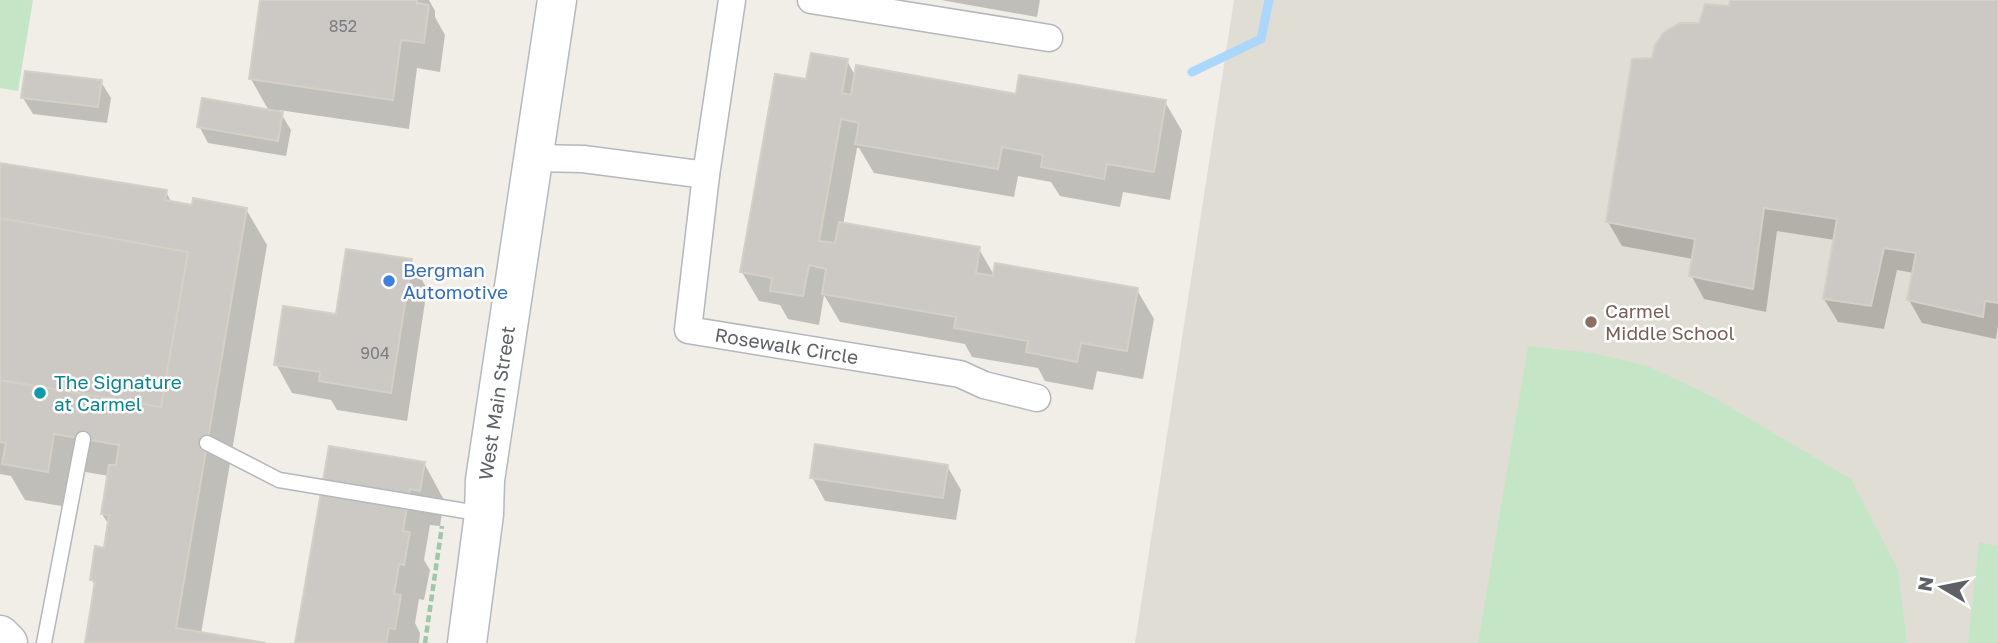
<svg xmlns="http://www.w3.org/2000/svg" width="1998" height="643" viewBox="0 0 1998 643" font-family="'Golos Text',sans-serif">
	<style>
		.education { fill: #e0ddd5 }
		.green { fill: #c5e6c6 }
		.shadow { fill: #0003 }
		.lines { fill: none; stroke-linecap: round; stroke-linejoin: round }
		.stream { stroke: #abd7fc; stroke-width: 9 }
		.building { fill: #ccc9c4; stroke: #d5d0c5; stroke-width: 2 }
		.lane-casing { stroke: #b4b7bb; stroke-width: 17 }
		.street-casing { stroke: #b4b7bb; stroke-width: 29 }
		.secondary-casing { stroke: #b5b9be; stroke-width: 41 }
		.path { stroke: #9ec7ab; stroke-width: 4.5; stroke-dasharray: 7 3.5; stroke-linecap: butt }
		.lane { stroke: #fff; stroke-width: 14 }
		.street { stroke: #fff; stroke-width: 26 }
		.secondary { stroke: #fff; stroke-width: 38 }
		.shop-dot { fill: #3f7fe0; stroke: #fff; stroke-width: 2.5 }
		.education-dot { fill: #8d6e63; stroke: #fff; stroke-width: 2.5 }
		.culture-dot { fill: #0f9aa8; stroke: #fff; stroke-width: 2.5 }
		.labels { text-anchor: middle; stroke-width: 5; stroke-linejoin: round; paint-order: stroke }
		.number-label { font-size: 16px; fill: #7a7c7e }
		.shop-label { font-size: 19px; fill: #366cbe; stroke: #fff; text-anchor: start }
		.education-label { font-size: 19px; fill: #785e54; stroke: #fff; text-anchor: start }
		.street-label { font-size: 19px; fill: #5e6267; stroke: #fff }
		.culture-label { font-size: 19px; fill: #0d838f; stroke: #fff; text-anchor: start }
	</style>
	<rect width="100%" height="100%" fill="#f0eee7"/>
	<path class="education" d="M1234 0H1998V643H1135Z"/>
	<path class="green" d="M0 0H33L18 91 0 88Z
		M1528 346 1593 353 1648 366 1713 397 1851 479 1898 570 1907 643H1478Z
		M1979 542 1998 546V643H1968Z"/>
	<path class="shadow" d="M262 0H429L435 11V17L445 35 440 72 417 68 409 129 279 110 291 130 286 156 208 143 199 126 269 111 251 79Z
		M941 0H1040L1037 17Z
		M1732 0H1998V325L1996 339 1922 323 1909 300 1914 273 1897 270 1884 329 1838 322 1824 299 1835 240 1777 231 1766 312 1704 299 1691 275 1693 259 1622 246 1608 222 1653 59 1700 25 1731 8Z
		M847 61 856 77 1017 96 1165 102 1182 131 1170 200 1123 192 1120 207 1060 196 1051 182 1018 176 1014 197 874 173 859 148H857L843 225 979 249 994 275 1137 290 1154 319 1143 379 1097 371 1093 390 1045 381 1038 368 972 357 965 344 840 322 824 295 819 325 788 319 780 305 759 301 742 272 807 81Z
		M101 82 111 98 107 123 33 114 23 98Z
		M0 164 166 192 172 203 193 207 246 209 267 245 201 634 255 643H87L96 588 92 580 105 550 109 525 102 514 109 476 74 470 68 507 25 500 11 476 0 474Z
		M411 260 427 289 407 421 337 410 331 400 292 393 276 364Z
		M424 463 444 500 440 526 430 525 424 560 430 570 424 600 419 599 415 623 420 633 419 643H297Z
		M947 466 961 490 956 520 825 501 812 477Z"/>
	<g class="lines">
		<path class="stream" d="M1192 72 1261 39 1269 0"/>
	</g>
	<path class="building" d="M260 0H417V3L429 5 424 43 401 40 393 100 249 79Z
		M1730 0H1998V303L1985 301 1983 317 1907 300 1916 253 1884 248 1871 306 1823 299 1837 219 1764 208 1753 289 1689 276 1695 239 1606 222 1632 59 1652 58 1655 45 1664 32 1680 23H1699L1705 4 1729 6Z
		M811 53 848 59 842 93 851 95 856 65 1016 94 1019 75 1166 100 1154 172 1107 164 1104 179 1041 167 1043 155 1002 147 998 169 855 144 859 123 841 119 819 241 835 243 839 222 980 247 976 273 993 276 995 263 1138 288 1127 351 1081 343 1077 362 1026 352 1028 341 954 328 956 317 822 294 826 269 809 265 803 296 770 291 772 278 740 272 775 74 806 79Z
		M25 71 102 80 98 107 21 98Z
		M202 98 283 112 278 141 197 127Z
		M0 163 167 190 165 200 192 205 193 198 247 208 176 628 266 643H85L95 581 90 580 95 546 104 548 109 515 101 514 109 465H116L119 445 54 434 48 472 2 464 6 443 0 442V380L161 407 188 252 0 218Z
		M0 163 167 190 165 200 192 205 193 198 247 208 176 628 266 643H85L95 581 90 580 95 546 104 548 109 515 101 514 109 465H116L119 445 54 434 48 472 2 464 6 443 0 442Z
		M0 218 188 252 161 407 0 380Z
		M346 249 412 259 391 393 319 381 320 372 274 365 283 306 336 314Z
		M815 444 948 465 943 498 810 478Z
		M329 446 425 462 420 491 410 489 403 531 410 532 404 565 399 564 394 594 401 595 395 629 389 628 386 643H295Z
		M329 446 425 462 420 491 410 489 403 531 410 532 404 565 399 564 394 594 401 595 395 629 389 628 386 643H295Z"/>
	<g class="lines">
		<g class="lane-casing">
			<path id="lane" d="M207 443 279 480 483 514
				M44 643 83 439"/>
		</g>
		<g class="street-casing">
			<g id="street">
				<path d="M811 0 1049 38"/>
				<path d="M534 158 583 159 706 175 732 0"/>
				<path id="s1" d="M706 175 688 330 960 374 984 385 1037 398"/>
			</g>
		</g>
		<g class="secondary-casing">
			<g id="secondary">
				<path d="M0 635 8 643"/>
				<path id="s2" d="M467 643 484 514 485 480 557 0"/>
			</g>
		</g>
		<path class="path" d="M425 643 442 526"/>
		<use href="#lane" class="lane"/>
		<use href="#street" class="street"/>
		<use href="#secondary" class="secondary"/>
	</g>
	<circle class="shop-dot" cx="389" cy="281" r="7"/>
	<circle class="education-dot" cx="1591" cy="322" r="7"/>
	<circle class="culture-dot" cx="40" cy="393" r="7"/>
	<g class="labels">
		<g class="number-label">
			<text x="343" y="32">852</text>
			<text x="375" y="359">904</text>
		</g>
		<g class="shop-label">
			<text x="403" y="277">Bergman<tspan x="403" dy="22">Automotive</tspan></text>
		</g>
		<g class="education-label">
			<text x="1605" y="318">Carmel<tspan x="1605" dy="22">Middle School</tspan></text>
		</g>
		<g class="street-label">
			<text dy="7" stroke="none"><textPath href="#s1" startOffset="256">Rosewalk Circle</textPath></text>
			<text dy="7" stroke="none"><textPath href="#s2" startOffset="242">West Main Street</textPath></text>
		</g>
		<g class="culture-label">
			<text x="54" y="389">The Signature<tspan x="54" dy="22">at Carmel</tspan></text>
		</g>
	</g>
	<g transform="translate(1942 587) rotate(280)" stroke="#ffffff" stroke-width="5" paint-order="stroke">
	<path d="M0-5L12 26L0 18L-12 26Z" fill="#5e6267"/>
	<text y="-10" font-size="19" font-weight="bold" text-anchor="middle" fill="#5e6267">N</text>
	</g>
</svg>
